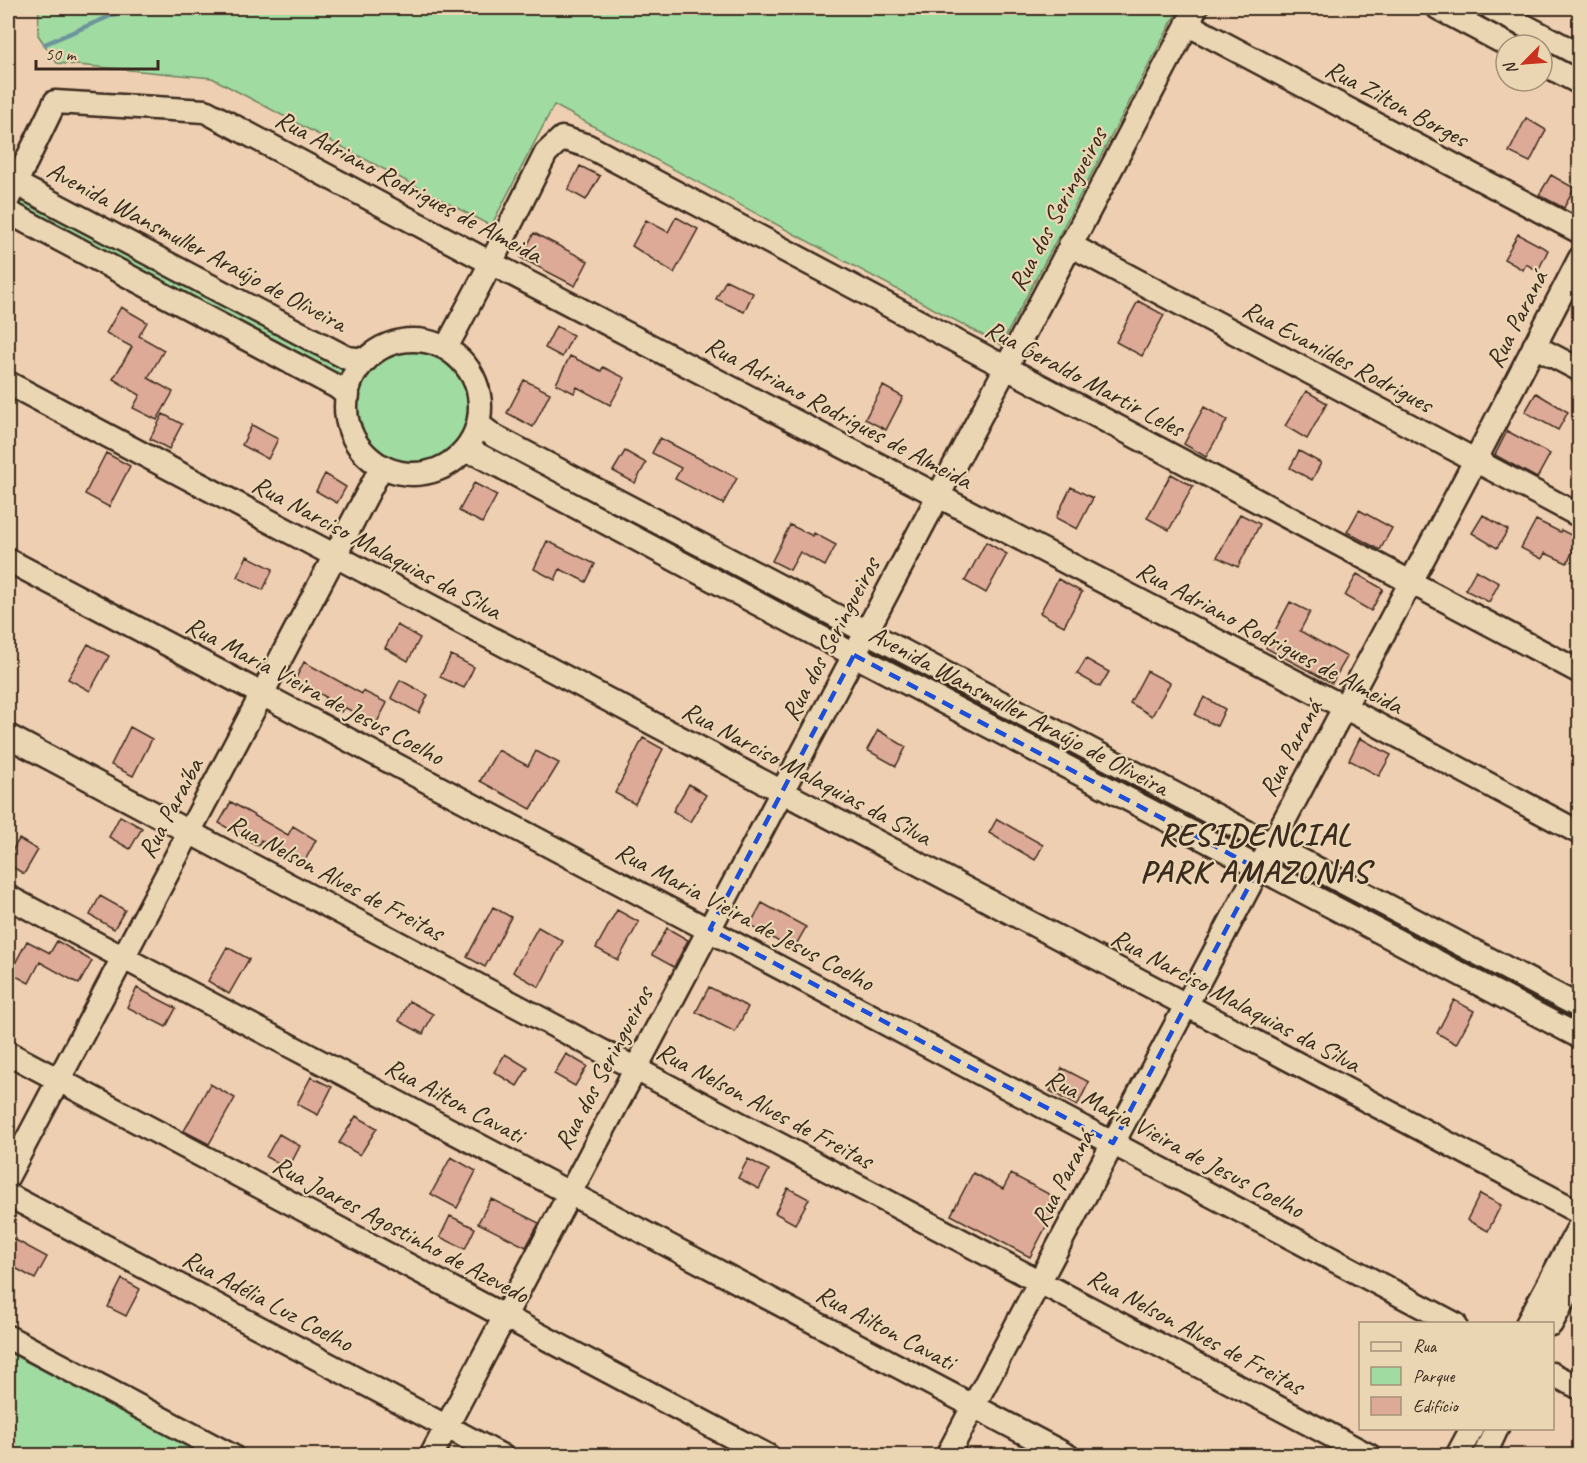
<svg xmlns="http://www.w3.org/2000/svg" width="1587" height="1463" viewBox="0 0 1587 1463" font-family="Caveat,sans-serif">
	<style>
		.green { fill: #a0dba1; stroke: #6e8260; stroke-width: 1.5 }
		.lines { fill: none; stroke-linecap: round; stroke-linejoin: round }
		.stream { stroke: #6d949c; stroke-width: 4.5 }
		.building { fill: #ddaa97; stroke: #3b2a1e; stroke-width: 1.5 }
		.minor-casing { stroke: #3b2a1e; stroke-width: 27 }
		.minor { stroke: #ebd6b4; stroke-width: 22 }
		.marked { fill: none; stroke: #1d4ed8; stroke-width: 4.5; stroke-dasharray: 12 8; stroke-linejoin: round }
		.labels { text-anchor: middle; stroke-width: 4.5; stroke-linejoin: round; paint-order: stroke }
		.street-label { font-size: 26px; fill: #3b2a1e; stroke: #ebd6b4 }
		.district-label { font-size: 32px; font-weight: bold; letter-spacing: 1.5px; fill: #3b2a1e; stroke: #ebd6b4 }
	</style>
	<rect width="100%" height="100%" fill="#efcfb1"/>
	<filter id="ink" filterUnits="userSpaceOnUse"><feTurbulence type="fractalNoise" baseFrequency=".0167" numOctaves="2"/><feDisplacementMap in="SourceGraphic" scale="12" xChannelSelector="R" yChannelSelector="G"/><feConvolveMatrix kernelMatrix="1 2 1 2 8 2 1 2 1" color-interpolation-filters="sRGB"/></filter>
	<g filter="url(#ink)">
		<path class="green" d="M39 8H1179L1001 345 554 105 491 226 212 78 57 63 38 35Z
			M1453 8H1476L1579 62V75L1542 55V45H1523Z
			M24 201 341 366 343 373 336 376 21 209 19 204Z
			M355 408a57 57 0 1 1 114 0a57 57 0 1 1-114 0Z
			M485 440 847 629 849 636 843 639 481 447 480 442Z
			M883 650 1245 840 1248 846 1241 849 880 658 878 652Z
			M1286 863 1579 1016V1028L1284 870 1282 865Z
			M8 1352 25 1361 205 1455H8Z"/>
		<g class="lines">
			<path class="stream" d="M45 44 129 8"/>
		</g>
		<path class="building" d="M1526 118 1546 130 1530 162 1509 152Z
			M580 166 600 176 586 200 568 190Z
			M1551 175 1574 188 1564 208 1539 195Z
			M676 217 698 229 674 273 632 246 646 220 668 232Z
			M534 233 588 261 575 286 521 258Z
			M1518 234 1548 250 1538 271 1526 264 1523 270 1504 259Z
			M726 280 753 293 744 312 716 299Z
			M1138 301 1164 315 1142 356 1116 342Z
			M121 307 147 322 139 336 164 350 148 378 173 392 157 420 133 408 140 395 113 379 132 347 106 333Z
			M556 326 573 335 562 357 545 348Z
			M570 356 601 371 603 367 625 378 610 405 577 387 574 393 556 384Z
			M524 380 550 393 533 427 507 413Z
			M883 386 903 397 886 430 865 419Z
			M1306 391 1327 403 1307 439 1285 426Z
			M1536 393 1568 412 1558 430 1525 412Z
			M1204 407 1227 420 1206 457 1184 444Z
			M163 414 182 424 169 449 150 439Z
			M252 425 278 439 268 459 242 445Z
			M1507 431 1550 454 1537 478 1495 455Z
			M660 438 737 478 723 504 675 479 681 468 652 453Z
			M625 451 646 463 635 483 613 471Z
			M1299 451 1321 463 1312 480 1290 468Z
			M106 453 130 466 109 507 85 494Z
			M325 474 346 487 337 503 316 491Z
			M1171 474 1193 486 1169 530 1147 518Z
			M474 483 497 495 482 523 459 511Z
			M1071 487 1093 498 1077 529 1056 518Z
			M1359 510 1392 528 1380 550 1347 532Z
			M1240 514 1260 524 1238 567 1217 557Z
			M1483 515 1508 530 1497 548 1472 533Z
			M1536 520 1560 532 1561 530 1579 539 1567 563 1545 553 1542 559 1521 548Z
			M790 525 813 536 814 533 836 545 825 566 800 552 790 570 772 561Z
			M547 541 595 564 586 582 560 569 555 580 534 569Z
			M986 542 1007 554 986 593 965 581Z
			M247 556 273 569 263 590 237 577Z
			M1476 570 1499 583 1489 602 1465 590Z
			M1357 574 1383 589 1371 611 1345 596Z
			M1058 579 1082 592 1064 626 1040 613Z
			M1290 602 1310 612 1300 631 1347 657 1332 683 1266 648Z
			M397 625 420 638 408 661 385 648Z
			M88 644 109 656 90 691 68 679Z
			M451 655 474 667 464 688 440 677Z
			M1086 659 1109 672 1100 687 1077 674Z
			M304 662 362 694 363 691 387 703 376 724 344 707 341 712 323 702 326 697 295 680Z
			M1147 671 1170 683 1152 716 1130 703Z
			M400 680 428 695 419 713 391 698Z
			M1204 697 1225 709 1217 726 1195 715Z
			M130 727 152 739 133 776 111 765Z
			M878 730 906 747 896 766 867 750Z
			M643 738 663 749 635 804 615 793Z
			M1360 738 1391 755 1379 776 1349 760Z
			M498 750 528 766 536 751 559 763 531 809 480 781Z
			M689 784 706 795 690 822 673 811Z
			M231 802 288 835 293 826 316 840 303 864 261 840 258 846 219 823Z
			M120 816 142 828 130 849 109 837Z
			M997 819 1043 845 1035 860 989 833Z
			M19 839 38 850 24 874 8 864V858Z
			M100 896 125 910 114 929 90 915Z
			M762 903 806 927 793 950 750 925Z
			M493 907 511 917 485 967 467 957Z
			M617 910 639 922 618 960 596 948Z
			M538 927 563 941 539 987 513 972Z
			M667 928 688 940 674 967 652 955Z
			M27 941 50 953 57 941 92 961 79 984 40 962 29 983 10 973Z
			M227 947 249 959 229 994 208 981Z
			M709 987 748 1007 735 1032 696 1012Z
			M137 988 176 1008 166 1027 127 1007Z
			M1454 1000 1474 1011 1456 1044 1437 1033Z
			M409 1001 433 1014 423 1034 399 1021Z
			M505 1054 528 1068 517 1086 494 1072Z
			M566 1054 587 1066 575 1086 554 1074Z
			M1062 1068 1089 1082 1077 1106 1050 1091Z
			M311 1077 332 1087 318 1115 297 1104Z
			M210 1084 235 1098 209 1144 184 1131Z
			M356 1116 377 1128 360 1155 339 1143Z
			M279 1134 300 1146 288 1169 266 1157Z
			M451 1157 476 1171 457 1208 431 1194Z
			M748 1159 769 1170 759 1189 738 1178Z
			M973 1173 1003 1189 1011 1174 1060 1200 1030 1257 951 1215Z
			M788 1188 809 1199 795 1224 775 1213Z
			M1480 1194 1501 1205 1488 1231 1467 1220Z
			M491 1199 539 1223 526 1247 478 1223Z
			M450 1216 475 1228 465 1249 440 1237Z
			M8 1236 47 1257 35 1279 8 1264Z
			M122 1279 140 1289 126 1316 108 1307Z"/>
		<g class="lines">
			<g class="minor-casing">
				<path id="minor" d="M1438 8 1508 45
					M1491 8 1580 55
					M1187 24 1580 232
					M1542 63 1580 83
					M8 171 15 183 347 358 366 360
					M8 199 55 102 205 111 491 263 1344 707 1580 833
					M8 212 337 387 348 396
					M1070 245 1580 516
					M346 407a67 67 0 1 1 134 0a67 67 0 1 1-134 0Z
					M1534 346 1580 370
					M446 348 491 263 546 153 562 138 588 146 1580 672
					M8 383 1580 1213
					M478 424 494 436 1580 1007
					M463 452 477 454 854 655 1580 1037
					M8 560 1455 1324
					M8 736 634 1068 1370 1456
					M8 897 1068 1456
					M8 1053 768 1456
					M8 1176 382 466
					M8 1195 502 1456
					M1527 1324 1580 1225
					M1551 1324 1580 1271
					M8 1337 232 1456
					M1552 1374 1580 1388
					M431 1456 1196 8
					M947 1456 1475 461 1580 258
					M1457 1456 1472 1428
					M1484 1456 1497 1428"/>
			</g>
			<use href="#minor" class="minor"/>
		</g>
	</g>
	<path class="marked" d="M854 655 1258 869 1113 1143 710 929Z"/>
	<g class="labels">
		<g class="street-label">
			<text transform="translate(1397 103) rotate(28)" y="9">Rua Zilton Borges</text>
			<text transform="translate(409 186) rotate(28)" y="9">Rua Adriano Rodrigues de Almeida</text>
			<text transform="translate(1057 209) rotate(-62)" y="9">Rua dos Seringueiros</text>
			<text transform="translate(197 246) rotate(28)" y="9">Avenida Wansmuller Araújo de Oliveira</text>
			<text transform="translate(1516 319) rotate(-63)" y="9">Rua Paraná</text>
			<text transform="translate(1338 356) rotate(28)" y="9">Rua Evanildes Rodrigues</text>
			<text transform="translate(1085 378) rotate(28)" y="9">Rua Geraldo Martir Leles</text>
			<text transform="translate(839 412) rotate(28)" y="9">Rua Adriano Rodrigues de Almeida</text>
			<text transform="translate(377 547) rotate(28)" y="9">Rua Narciso Malaquias da Silva</text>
			<text transform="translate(1270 637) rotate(28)" y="9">Rua Adriano Rodrigues de Almeida</text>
			<text transform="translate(830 639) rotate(-62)" y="9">Rua dos Seringueiros</text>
			<text transform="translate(315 690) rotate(28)" y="9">Rua Maria Vieira de Jesus Coelho</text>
			<text transform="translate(1019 710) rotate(28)" y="9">Avenida Wansmuller Araújo de Oliveira</text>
			<text transform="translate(1290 748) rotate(-62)" y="9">Rua Paraná</text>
			<text transform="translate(807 773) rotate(28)" y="9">Rua Narciso Malaquias da Silva</text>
			<text transform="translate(170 808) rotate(-62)" y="9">Rua Paraíba</text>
			<text transform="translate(336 877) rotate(28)" y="9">Rua Nelson Alves de Freitas</text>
			<text transform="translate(745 916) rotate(28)" y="9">Rua Maria Vieira de Jesus Coelho</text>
			<text transform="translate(1236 1000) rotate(28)" y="9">Rua Narciso Malaquias da Silva</text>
			<text transform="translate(603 1068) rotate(-62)" y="9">Rua dos Seringueiros</text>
			<text transform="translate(455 1100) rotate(28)" y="9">Rua Ailton Cavati</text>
			<text transform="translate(765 1105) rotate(28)" y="9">Rua Nelson Alves de Freitas</text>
			<text transform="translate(1175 1143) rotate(28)" y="9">Rua Maria Vieira de Jesus Coelho</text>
			<text transform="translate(1062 1178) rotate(-62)" y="9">Rua Paraná</text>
			<text transform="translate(401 1229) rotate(28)" y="9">Rua Joares Agostinho de Azevedo</text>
			<text transform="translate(268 1300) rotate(28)" y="9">Rua Adélia Luz Coelho</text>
			<text transform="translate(886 1327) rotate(28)" y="9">Rua Ailton Cavati</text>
			<text transform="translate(1196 1331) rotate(28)" y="9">Rua Nelson Alves de Freitas</text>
		</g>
		<g class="district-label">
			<text x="1255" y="845">RESIDENCIAL<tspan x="1255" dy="37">PARK AMAZONAS</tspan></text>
		</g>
	</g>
	<rect width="1587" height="1463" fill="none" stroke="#ebd6b4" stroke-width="30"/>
	<rect x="15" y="15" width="1557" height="1433" fill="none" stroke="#3b2a1e" stroke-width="2" filter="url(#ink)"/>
	<rect x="1359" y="1322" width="195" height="108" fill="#ebd6b4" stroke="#a59178" stroke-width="1.5"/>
	<rect x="1371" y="1342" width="30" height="9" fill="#ebd6b4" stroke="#a59178" stroke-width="1.5"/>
	<text x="1413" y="1352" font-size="18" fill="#3b2a1e">Rua</text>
	<rect x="1371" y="1367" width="30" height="18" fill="#a0dba1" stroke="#a59178" stroke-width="1.5"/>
	<text x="1413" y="1382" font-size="18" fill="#3b2a1e">Parque</text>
	<rect x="1371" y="1397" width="30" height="18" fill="#ddaa97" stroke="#a59178" stroke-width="1.5"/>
	<text x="1413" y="1412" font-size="18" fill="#3b2a1e">Edifício</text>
	<g transform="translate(1524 63) rotate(245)"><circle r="28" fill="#ebd6b4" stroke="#a59178" stroke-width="1.5"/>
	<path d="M0-4.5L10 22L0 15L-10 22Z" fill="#c8321e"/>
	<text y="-9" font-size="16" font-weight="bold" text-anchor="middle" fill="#3b2a1e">N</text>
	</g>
	<path d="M36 60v9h122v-9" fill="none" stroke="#3b2a1e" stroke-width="3"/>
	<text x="45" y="60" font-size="18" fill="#3b2a1e" stroke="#ebd6b4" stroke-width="4.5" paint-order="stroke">50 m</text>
</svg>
